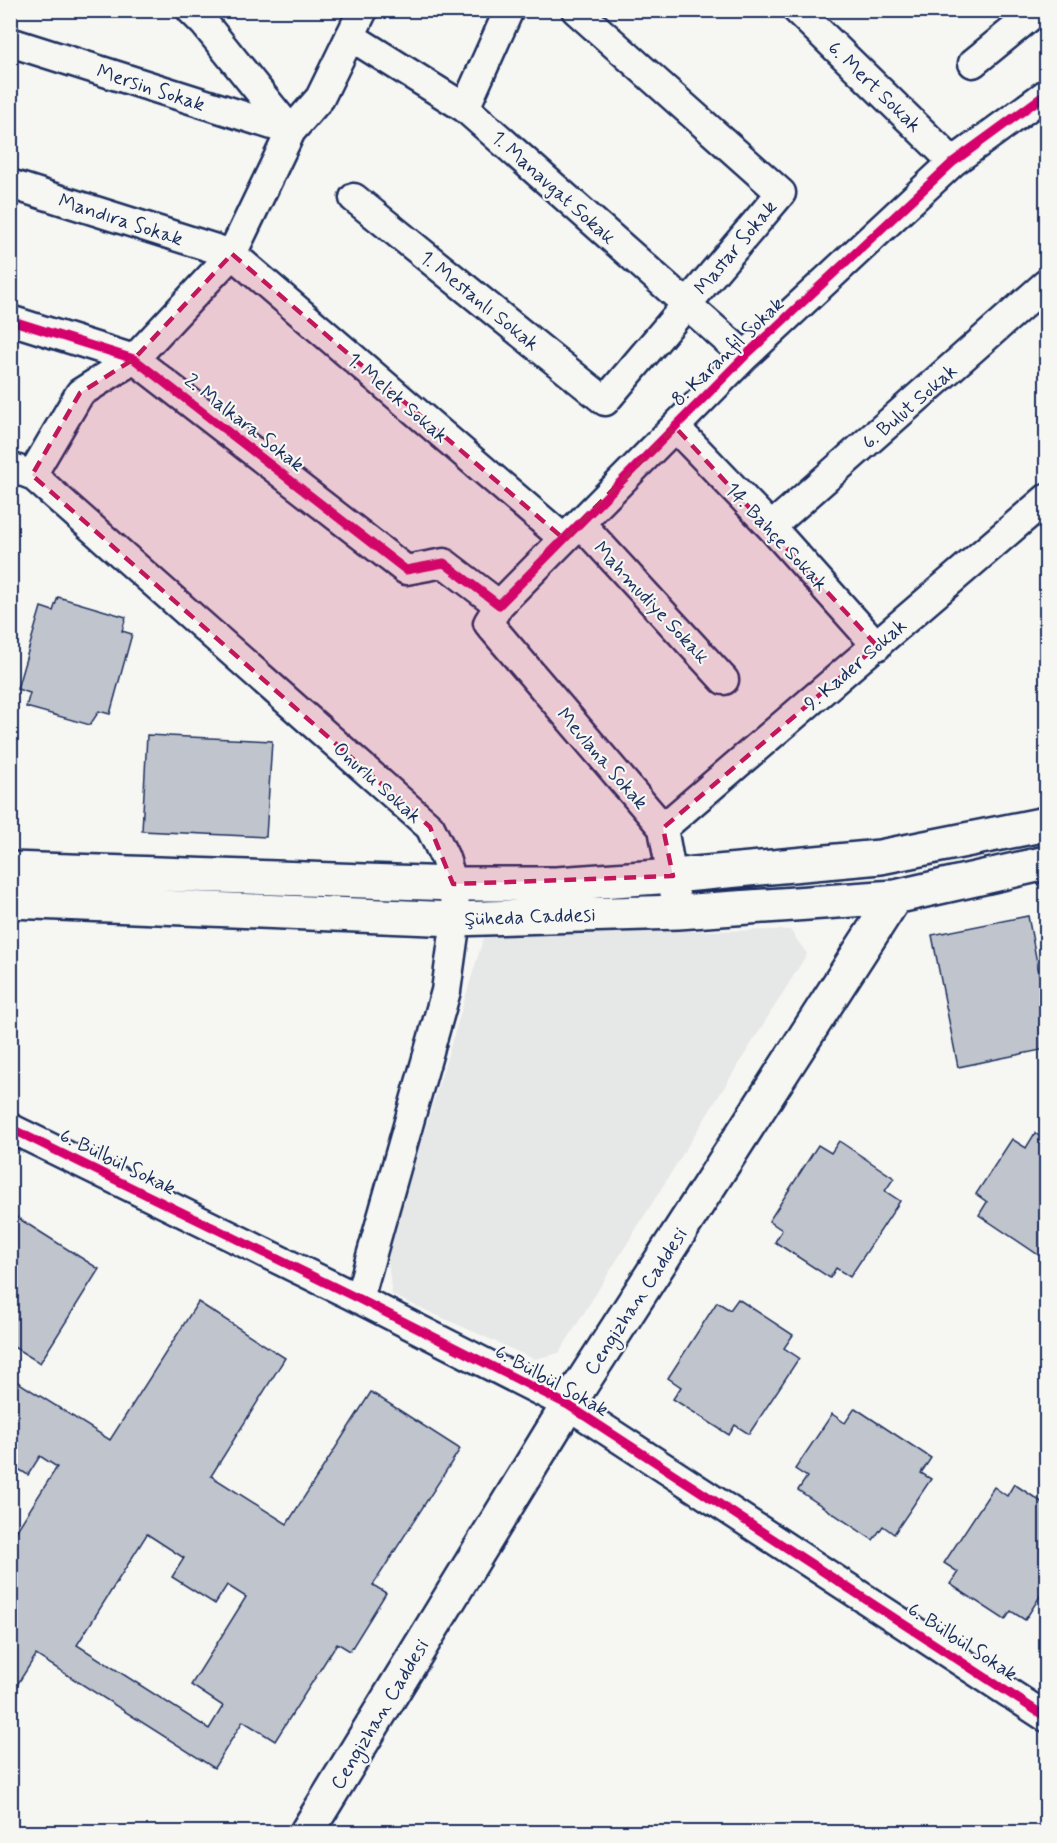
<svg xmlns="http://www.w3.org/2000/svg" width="1057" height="1843" viewBox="0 0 1057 1843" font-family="Mynerve,sans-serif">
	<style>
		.built { fill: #e6e7e7 }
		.building { fill: #c0c4cd; stroke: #1b2f5e; stroke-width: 1.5; fill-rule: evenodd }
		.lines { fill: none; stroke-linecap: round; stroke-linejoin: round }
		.street-casing { stroke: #1b2f5e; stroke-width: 33 }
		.secondary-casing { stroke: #1b2f5e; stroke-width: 38 }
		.street { stroke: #f6f6f2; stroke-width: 28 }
		.secondary { stroke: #f6f6f2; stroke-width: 33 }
		.cycleway-casing { stroke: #f6f6f2; stroke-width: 13 }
		.cycleway { stroke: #d6006c; stroke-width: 9 }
		.marked { fill: #c2185b; fill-opacity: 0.2; stroke: #c2185b; stroke-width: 4.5; stroke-dasharray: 12 8; stroke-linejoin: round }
		.labels { text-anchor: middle; stroke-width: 4.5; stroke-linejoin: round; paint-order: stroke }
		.street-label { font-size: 20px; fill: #1b2f5e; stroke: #f6f6f2 }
	</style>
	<rect width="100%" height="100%" fill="#f6f6f2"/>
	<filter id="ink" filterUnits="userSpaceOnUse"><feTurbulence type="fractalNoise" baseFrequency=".0167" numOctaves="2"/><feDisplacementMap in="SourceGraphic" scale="12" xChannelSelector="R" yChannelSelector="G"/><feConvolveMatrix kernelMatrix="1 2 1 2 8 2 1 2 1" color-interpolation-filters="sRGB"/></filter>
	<g filter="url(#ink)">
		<path class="built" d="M11 498 20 501 11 533 10 498Z
			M790 930 807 954 559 1353 534 1359 392 1295 387 1254 485 933Z"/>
		<path class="building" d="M58 597 126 617 122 631 132 634 110 714 99 711 90 725 26 707 30 693 17 689 41 607 53 611Z
			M147 735 272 741 266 837 142 831Z
			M1028 916 1046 1009V1049L958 1067 932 935Z
			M1035 1133 1046 1141V1260L979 1215 987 1202 976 1194 1012 1139 1026 1148Z
			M839 1141 894 1178 885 1191 900 1201 850 1277 836 1268 830 1278 775 1242 782 1230 769 1221 818 1145 831 1153Z
			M10 1213 99 1269 40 1363 12 1346 10 1348Z
			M738 1299 793 1335 784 1348 799 1358 749 1434 735 1425 729 1435 673 1399 681 1387 668 1378 717 1302 730 1310Z
			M198 1302 285 1358 211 1476 287 1524 371 1392 460 1449 373 1585 386 1593 350 1651 337 1643 275 1741 243 1721 214 1768 36 1655 10 1696V1541L57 1467 40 1456 28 1475 10 1464V1377L110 1440ZM147 1534 184 1558 172 1577 215 1604 227 1585 246 1597 191 1685 223 1706 209 1729 77 1645Z
			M855 1408 931 1458 921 1473 931 1479 894 1534 883 1526 873 1540 798 1490 807 1477 795 1469 832 1414 845 1423Z
			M1014 1484 1046 1505V1587L1025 1620 1011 1611 1005 1620 950 1584 958 1572 944 1563 994 1487 1007 1496Z"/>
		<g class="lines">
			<g class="street-casing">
				<path id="street" d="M191 10 204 23 291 131
					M797 10 953 162
					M350 36 465 108 745 356
					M10 42 291 131
					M973 63 1038 10
					M465 108 509 10
					M10 184 232 254 564 539
					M354 198 605 401 781 193 576 10
					M10 320 134 359 406 570 444 563 499 605 745 356 953 162 1046 94
					M675 427 771 527 877 646
					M10 467 32 475 430 827 445 858 453 884 456 919 446 991 359 1299
					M32 475 80 393 134 359 232 254 291 131 320 98 363 10
					M580 523 724 680
					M771 527 1046 284
					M499 605 488 623 663 828 678 912
					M663 828 1046 499
					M10 1128 359 1299 568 1405 1046 1717"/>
			</g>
			<g class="secondary-casing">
				<path id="secondary" d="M10 869 453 884H556L673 876 880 857 1046 824
					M10 901 456 919 678 912 895 897 1046 863
					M307 1832 568 1405 895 897"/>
			</g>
			<use href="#street" class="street"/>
			<use href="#secondary" class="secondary"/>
			<g class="cycleway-casing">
				<path id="cycleway" d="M10 320 134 359 406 570 444 563 499 605 745 356 953 162 1046 94
					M10 1128 359 1299 568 1405 1046 1717"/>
			</g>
			<use href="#cycleway" class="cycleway"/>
		</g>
	</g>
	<path class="marked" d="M232 254 564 539 675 427 877 646 663 828 673 876 453 884 430 827 32 475 80 393 134 359Z"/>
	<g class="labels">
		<g class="street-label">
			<text transform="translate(875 86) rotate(44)" y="7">6. Mert Sokak</text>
			<text transform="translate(151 87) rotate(18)" y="7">Mersin Sokak</text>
			<text transform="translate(554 187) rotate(42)" y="7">1. Manavgat Sokak</text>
			<text transform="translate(121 219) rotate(18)" y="7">Mandıra Sokak</text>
			<text transform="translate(735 247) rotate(-50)" y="7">Mastar Sokak</text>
			<text transform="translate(480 300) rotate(39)" y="7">1. Mestanlı Sokak</text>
			<text transform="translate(727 351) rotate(-44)" y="7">8. Karanfil Sokak</text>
			<text transform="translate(398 397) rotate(41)" y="7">1. Melek Sokak</text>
			<text transform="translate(909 406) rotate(-41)" y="7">6. Bulut Sokak</text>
			<text transform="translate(245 422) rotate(38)" y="7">2. Malkara Sokak</text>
			<text transform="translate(777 536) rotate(47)" y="7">14. Bahçe Sokak</text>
			<text transform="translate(652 602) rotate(47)" y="7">Mahmudiye Sokak</text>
			<text transform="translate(855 664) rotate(-41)" y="7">9. Kader Sokak</text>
			<text transform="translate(603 758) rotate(49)" y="7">Mevlana Sokak</text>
			<text transform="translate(378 782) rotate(42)" y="7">Onurlu Sokak</text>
			<text transform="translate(530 916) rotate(-2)" y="7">Şüheda Caddesi</text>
			<text transform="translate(118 1161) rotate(26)" y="7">6. Bülbül Sokak</text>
			<text transform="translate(635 1301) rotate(-57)" y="7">Cengizhan Caddesi</text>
			<text transform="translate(552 1380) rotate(29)" y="7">6. Bülbül Sokak</text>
			<text transform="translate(963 1641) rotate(33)" y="7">6. Bülbül Sokak</text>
			<text transform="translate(379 1714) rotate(-59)" y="7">Cengizhan Caddesi</text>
		</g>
	</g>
	<rect width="1057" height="1843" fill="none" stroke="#f6f6f2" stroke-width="36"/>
	<rect x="18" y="18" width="1021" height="1807" fill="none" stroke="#1b2f5e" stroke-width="2" filter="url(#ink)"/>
</svg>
